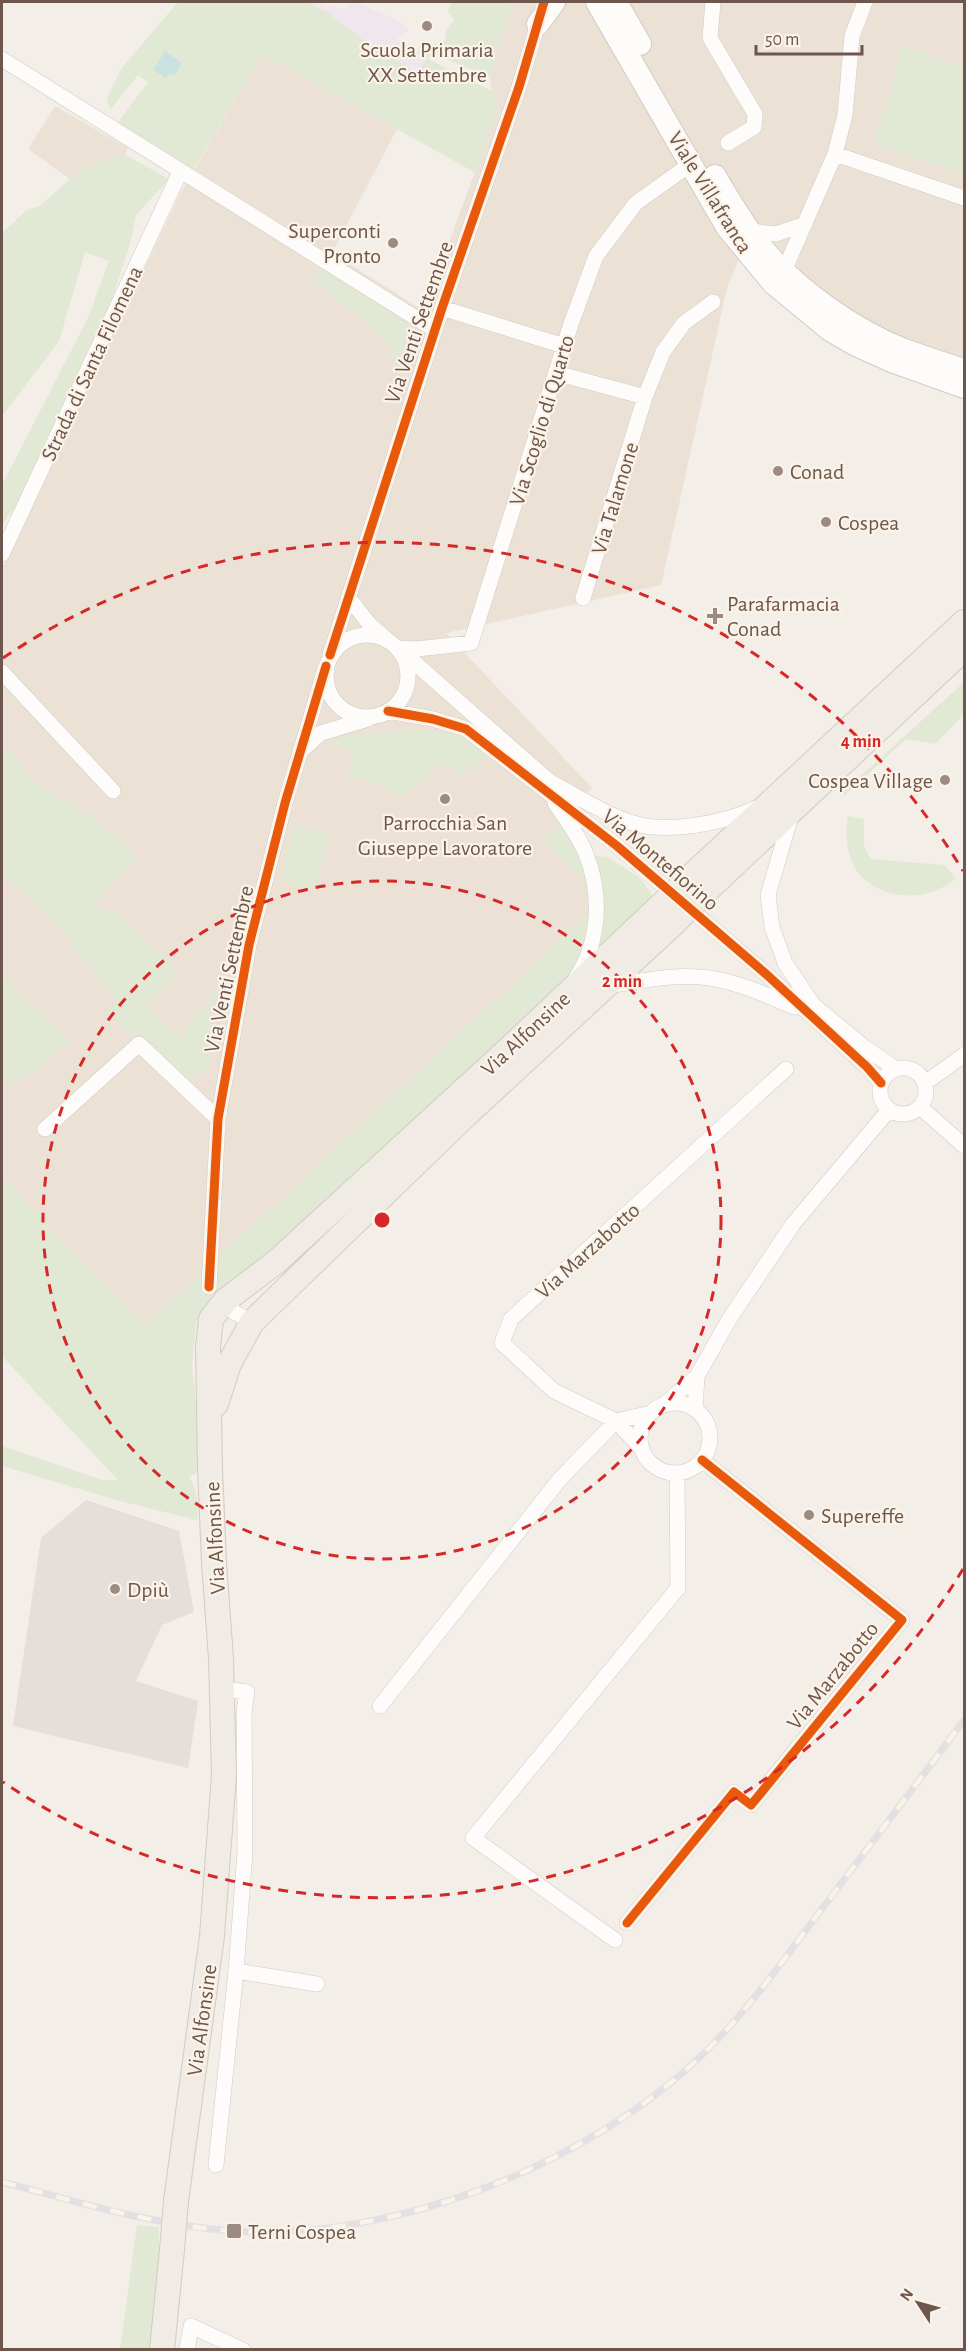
<svg xmlns="http://www.w3.org/2000/svg" width="966" height="2351" viewBox="0 0 966 2351" font-family="'Alegreya Sans',sans-serif">
	<style>
		.residential { fill: #ece1d5 }
		.industrial { fill: #e5ded9 }
		.education { fill: #efe6ee }
		.green { fill: #e1e8d3 }
		.water { fill: #cbe1e1 }
		.lines { fill: none; stroke-linecap: round; stroke-linejoin: round }
		.minor-casing { stroke: #d2cbc6; stroke-width: 16 }
		.secondary-casing { stroke: #d2cbc4; stroke-width: 24 }
		.primary-casing { stroke: #d3cac5; stroke-width: 26 }
		.minor { stroke: #fdfcfb; stroke-width: 15 }
		.secondary { stroke: #fdfcfb; stroke-width: 22 }
		.primary { stroke: #f0ebe4; stroke-width: 24 }
		.rail-casing { stroke: #e3e0e3; stroke-width: 7 }
		.rail { stroke: #fcf3e8; stroke-width: 4.5; stroke-dasharray: 14; stroke-linecap: butt }
		.primary-bridge-casing { stroke: #d3cac5; stroke-width: 26; stroke-linecap: butt }
		.primary-bridge { stroke: #f0ebe4; stroke-width: 24 }
		.cycleway-casing { stroke: #fcf3e8; stroke-width: 13 }
		.cycleway { stroke: #e8590c; stroke-width: 9 }
		.ring { fill: none; stroke: #d62828; stroke-width: 3; stroke-dasharray: 10 8 }
		.poi-dot { fill: #9c8b82; stroke: #fcf3e8; stroke-width: 2 }
		.labels { text-anchor: middle; stroke-width: 4.5; stroke-linejoin: round; paint-order: stroke }
		.poi-label { font-size: 22px; fill: #6d564c; stroke: #fcf3e8; text-anchor: start }
		.street-label { font-size: 22px; fill: #6d564c; stroke: #fcf3e8 }
		.centre { fill: #d62828; stroke: #fcf3e8; stroke-width: 3 }
		.ring-label { font-size: 18px; text-anchor: middle; font-weight: bold; fill: #d62828; stroke: #fcf3e8; stroke-width: 4.5; stroke-linejoin: round; paint-order: stroke }
	</style>
	<rect width="100%" height="100%" fill="#f3eee7"/>
	<path class="residential" d="M512 2H964V360L907 342 836 303 797 271 755 220 727 288 661 585 446 633 592 788 544 842 605 898 144 1326 2 1176V568L181 192 262 54 397 129 332 253 424 311 499 106 492 91 490 78Z
		M55 106 128 148 125 155 83 167 70 179 28 149Z"/>
	<path class="industrial" d="M86 1500 179 1531 194 1612 162 1625 136 1681 198 1701 188 1768 13 1726 41 1538Z"/>
	<path class="education" d="M306 2H319L323 5 345 9 354 2 401 22 408 31 397 38 404 49 415 47 426 51 427 59 418 74 362 39 327 12Z"/>
	<path class="green" d="M178 2H306L327 12 362 39 418 74 427 59 426 51 433 44 445 41 446 31 454 20 448 11 451 2H512L490 78 432 53 428 59 492 91 499 106 476 173 262 54 193 170 117 124 148 82 138 75 110 110 107 98 121 69Z
		M903 46 964 68V174L873 144 893 87 890 86Z
		M125 155 169 179 136 215 130 244 109 308 25 493 2 525V485L88 318 109 261 85 252 59 341 2 416V233L27 210 40 206 83 167Z
		M322 267 414 329 419 348 410 372 398 369 386 340 311 278Z
		M963 683 964 684V714L935 744 906 739 845 795 842 793Z
		M411 729 452 733 491 753 463 774 441 763 402 796 365 779 348 777 355 750 322 743 345 736Z
		M2 742 38 784 91 817 128 847 137 859 94 906 117 912 180 971 145 1006 183 1038 224 973 212 1013 210 1067 190 1079 139 1044 106 1011 115 1005 110 993 59 928 2 874Z
		M568 815 595 856 608 857 641 879 655 899 530 1019 215 1301 196 1322 192 1365 202 1462 195 1474 189 1477C197 1490 200 1505 197 1520L120 1501 2 1466V1446L102 1480H118L2 1356V1176L144 1326 605 898 544 842Z
		M848 816 864 819V845L870 859 944 865 956 878C931 901 887 902 862 877 847 862 844 835 848 816Z
		M295 825 331 836 315 892 281 880Z
		M2 974 18 993 70 1041 34 1072 14 1083 2 1077Z
		M137 2225 159 2227V2269L150 2349 120 2350Z"/>
	<path class="water" d="M165 51 182 63 174 76 169 73 166 78 153 70Z"/>
	<g class="lines">
		<g class="minor-casing">
			<path id="minor" d="M713 2 710 38 755 114 754 127 728 143
				M2 59 435 330
				M835 154 964 198
				M749 231 776 234 805 224
				M784 271 835 154 845 115 852 36 865 2
				M442 308 564 346
				M556 373 645 397
				M2 554 180 172
				M349 598 370 625 385 638
				M583 598 645 397 663 352 684 323 713 302
				M326 676a41 41 0 1 1 82 0a41 41 0 1 1-82 0Z
				M398 648 417 649 471 643 571 324 596 256 636 203 692 163
				M398 648 550 782
				M330 655 442 308 519 87 540 17
				M2 672 113 791
				M388 711 433 719 466 729 617 846 766 974 867 1067 881 1083
				M300 752 321 733 368 719
				M550 782C577 796 604 814 633 823 667 834 724 823 756 808
				M555 803C566 819 579 836 586 854 602 894 600 942 576 978
				M792 813 768 895 772 927 785 963 812 1003
				M608 986C641 981 677 973 710 978 740 983 767 995 794 1007
				M806 999 864 1047 896 1069
				M880 1091a23 23 0 1 1 46 0a23 23 0 1 1-46 0Z
				M925 1083 964 1055
				M920 1107 964 1146
				M45 1129 139 1044 218 1119
				M209 1287 218 1119 249 945 285 803 326 666
				M226 1300 234 1312 252 1322
				M640 1438a35 35 0 1 1 70 0a35 35 0 1 1-70 0Z
				M665 1404 697 1376 730 1318 793 1224 889 1110
				M695 1409 697 1376
				M641 1448 616 1421 554 1391 502 1343 511 1319 786 1069
				M380 1706 560 1479 616 1421 651 1413
				M627 1923 734 1792 751 1805 902 1620 702 1460
				M615 1940 473 1838 678 1588 677 1473
				M236 1971 317 1984
				M216 2165 236 1971 245 1852 244 1712 247 1692 222 1689
				M187 2350 191 2326 243 2350"/>
		</g>
		<g class="secondary-casing">
			<path id="secondary" d="M597 2 727 227 773 283 830 330 856 345 894 362 964 387
				M616 2 640 44
				M538 24 554 2
				M715 176C730 202 745 227 763 249 797 290 854 330 904 350 924 357 944 364 964 370"/>
		</g>
		<g class="primary-casing">
			<path id="primary" d="M687 880 964 622
				M702 895 964 649
				M216 1404 229 1364 252 1322 465 1116 671 926
				M176 2201 212 1936 224 1775 221 1658 214 1563 210 1468 208 1347 211 1319 226 1300 276 1262 513 1045 658 908
				M162 2350 172 2250"/>
		</g>
		<use href="#minor" class="minor"/>
		<use href="#secondary" class="secondary"/>
		<use href="#primary" class="primary"/>
		<g class="rail-casing">
			<path id="rail" d="M2 2182C78 2202 153 2225 232 2231 391 2242 588 2165 702 2055 746 2013 782 1962 818 1914 867 1849 916 1785 964 1720"/>
		</g>
		<use href="#rail" class="rail"/>
		<g class="primary-bridge-casing">
			<path id="primary-bridge" d="M658 908 687 880
				M671 926 702 895
				M172 2250 176 2201"/>
		</g>
		<use href="#primary-bridge" class="primary-bridge"/>
		<g class="cycleway-casing">
			<path id="cycleway" d="M330 655 442 308 519 87 544 2
				M388 711 433 719 466 729 617 846 766 974 867 1067 881 1083
				M209 1287 218 1119 249 945 285 803 326 666
				M627 1923 734 1792 751 1805 902 1620 702 1460"/>
		</g>
		<use href="#cycleway" class="cycleway"/>
	</g>
	<g class="ring">
		<circle cx="382" cy="1220" r="339"/>
		<path d="M963 1569A678 678 0 0 1 3 1782M3 658A678 678 0 0 1 963 871"/>
	</g>
	<g class="poi-dot">
		<circle cx="427" cy="26" r="6"/>
		<circle cx="393" cy="243" r="6"/>
		<circle cx="778" cy="471" r="6"/>
		<circle cx="826" cy="522" r="6"/>
		<path d="M712 607h6v6h6v6h-6v6h-6v-6h-6v-6h6z"/>
		<circle cx="945" cy="780" r="6"/>
		<circle cx="445" cy="799" r="6"/>
		<circle cx="809" cy="1515" r="6"/>
		<circle cx="115" cy="1589" r="6"/>
		<rect x="226" y="2223" width="16" height="16" rx="3"/>
	</g>
	<g class="labels">
		<g class="poi-label">
			<text x="427" y="57" text-anchor="middle">Scuola Primaria<tspan x="427" dy="25">XX Settembre</tspan></text>
			<text x="381" y="238" text-anchor="end">Superconti<tspan x="381" dy="25">Pronto</tspan></text>
			<text x="790" y="479">Conad</text>
			<text x="838" y="530">Cospea</text>
			<text x="727" y="611">Parafarmacia<tspan x="727" dy="25">Conad</tspan></text>
			<text x="933" y="788" text-anchor="end">Cospea Village</text>
			<text x="445" y="830" text-anchor="middle">Parrocchia San<tspan x="445" dy="25">Giuseppe Lavoratore</tspan></text>
			<text x="821" y="1523">Supereffe</text>
			<text x="127" y="1597">Dpiù</text>
			<text x="248" y="2239">Terni Cospea</text>
		</g>
		<g class="street-label">
			<text transform="translate(711 192) rotate(58)" y="8">Viale Villafranca</text>
			<text transform="translate(418 322) rotate(-71)" y="8">Via Venti Settembre</text>
			<text transform="translate(91 363) rotate(-65)" y="8">Strada di Santa Filomena</text>
			<text transform="translate(541 420) rotate(-73)" y="8">Via Scoglio di Quarto</text>
			<text transform="translate(614 498) rotate(-73)" y="8">Via Talamone</text>
			<text transform="translate(661 859) rotate(40)" y="8">Via Montefiorino</text>
			<text transform="translate(228 969) rotate(-78)" y="8">Via Venti Settembre</text>
			<text transform="translate(525 1033) rotate(-43)" y="8">Via Alfonsine</text>
			<text transform="translate(587 1250) rotate(-42)" y="8">Via Marzabotto</text>
			<text transform="translate(214 1538) rotate(-93)" y="8">Via Alfonsine</text>
			<text transform="translate(832 1675) rotate(-51)" y="8">Via Marzabotto</text>
			<text transform="translate(201 2020) rotate(-82)" y="8">Via Alfonsine</text>
		</g>
	</g>
	<circle cx="382" cy="1220" r="9" class="centre"/>
	<g class="ring-label">
		<text x="861" y="747">4 min</text>
		<text x="622" y="987">2 min</text>
	</g>
	<rect width="966" height="2351" fill="none" stroke="#6d564c" stroke-width="6"/>
	<g transform="translate(918 2303) rotate(306)" stroke="#fcf3e8" stroke-width="4.5" paint-order="stroke">
	<path d="M0-4.5L10 22L0 15L-10 22Z" fill="#6d564c"/>
	<text y="-9" font-size="16" font-weight="bold" text-anchor="middle" fill="#6d564c">N</text>
	</g>
	<path d="M756 45v9h106v-9" fill="none" stroke="#6d564c" stroke-width="3"/>
	<text x="765" y="45" font-size="18" fill="#6d564c" stroke="#fcf3e8" stroke-width="4.5" paint-order="stroke">50 m</text>
</svg>
